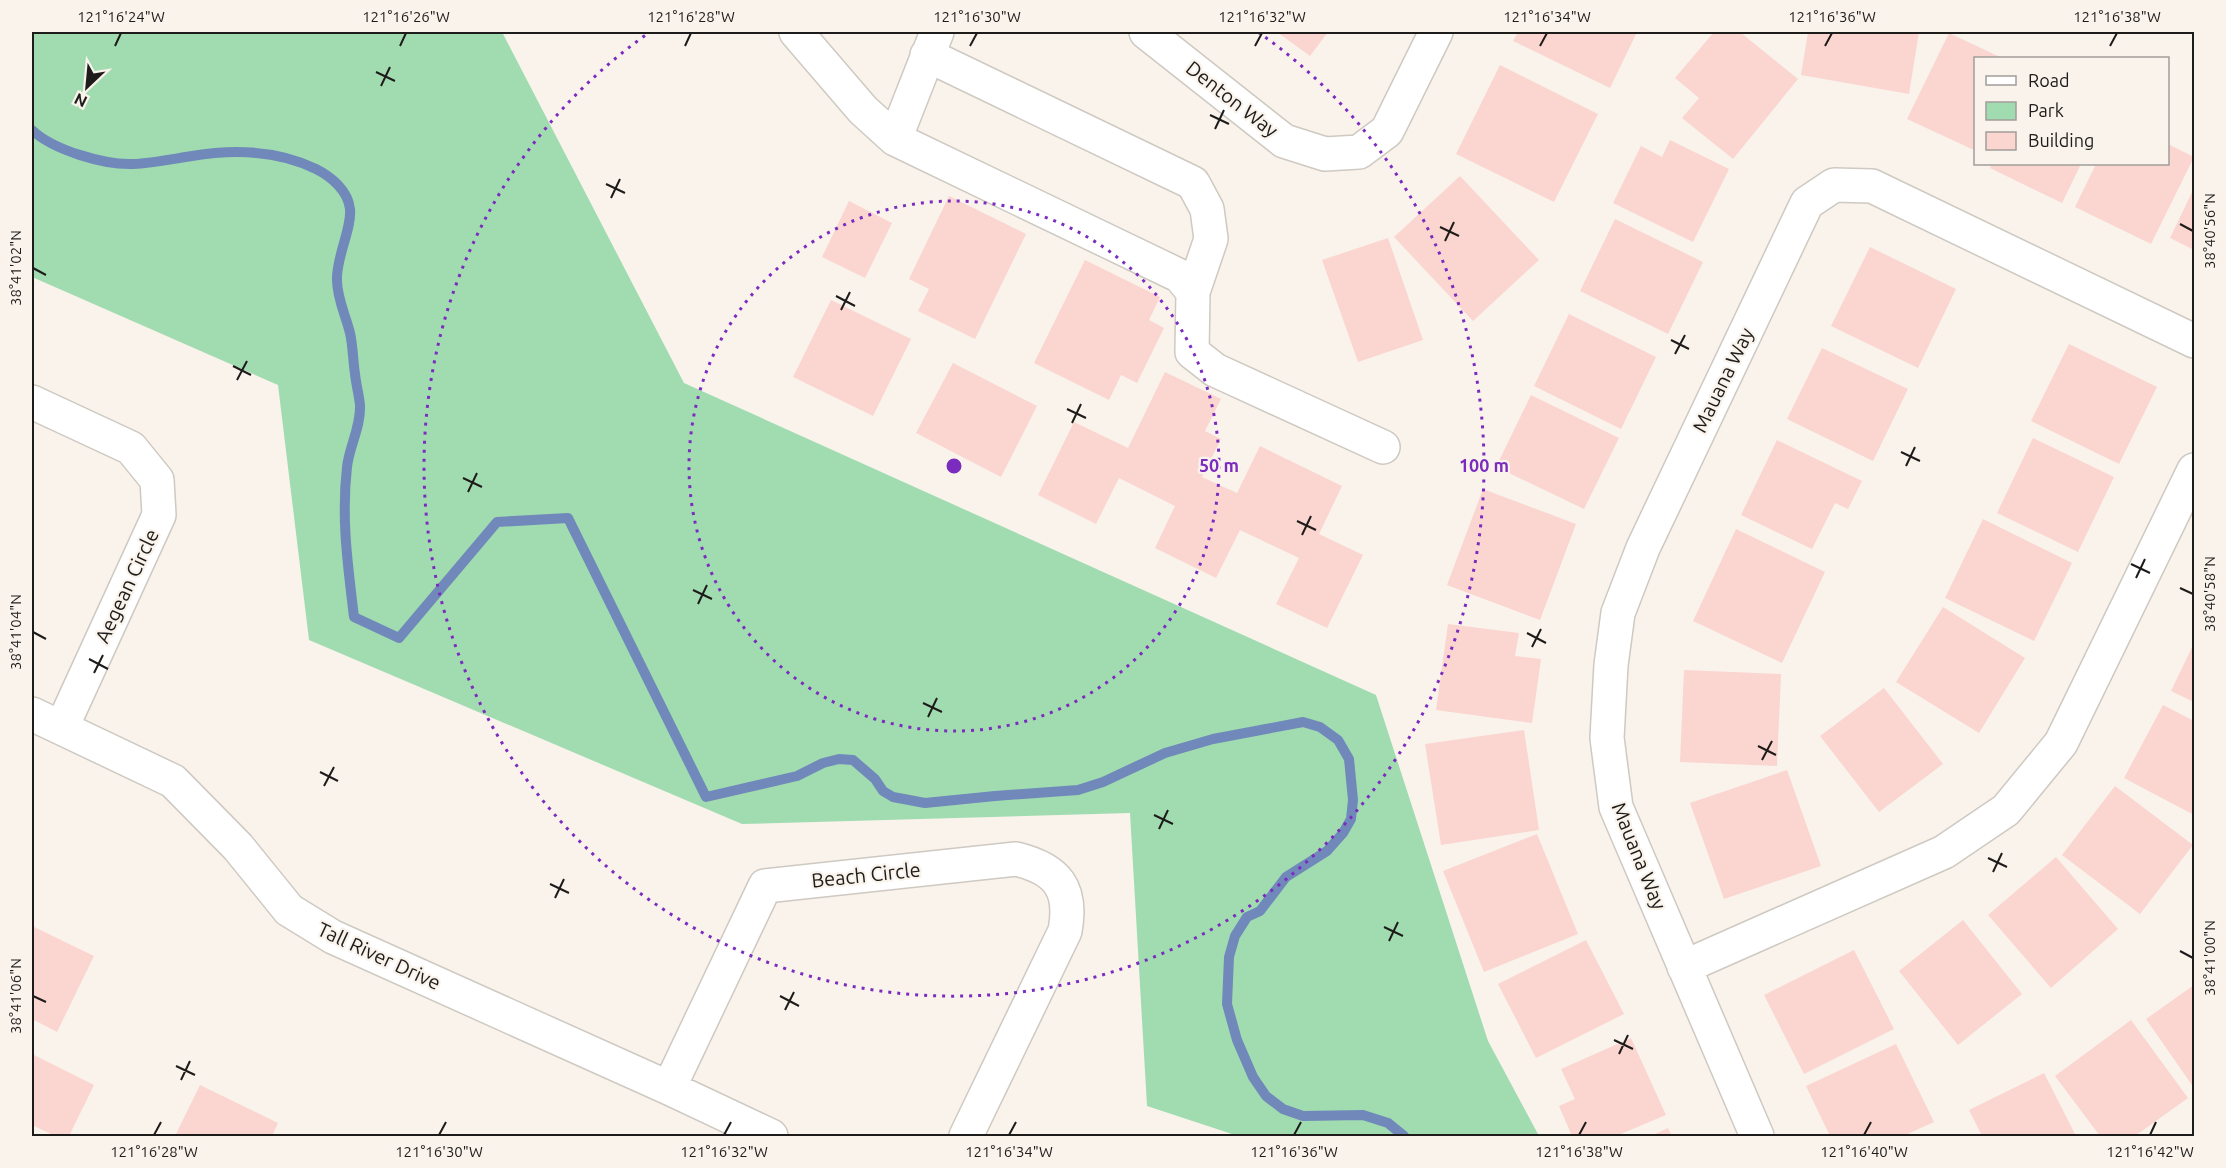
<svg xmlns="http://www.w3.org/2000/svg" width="2226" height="1168" viewBox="0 0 2226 1168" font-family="Ubuntu,sans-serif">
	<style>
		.green { fill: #a1dcb1 }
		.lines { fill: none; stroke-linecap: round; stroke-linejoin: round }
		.stream { stroke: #7189ba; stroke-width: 10 }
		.building { fill: #fbd5d0 }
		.minor-casing { stroke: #cec9c1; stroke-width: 36 }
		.minor { stroke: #fff; stroke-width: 33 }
		.ticks { fill: none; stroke: #1e1c1a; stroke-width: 2 }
		.ring { fill: none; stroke: #7b2cbf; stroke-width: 3; stroke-dasharray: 3 6 }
		.labels { text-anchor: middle; stroke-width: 4.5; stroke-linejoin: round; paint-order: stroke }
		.street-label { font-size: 20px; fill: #1e1c1a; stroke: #f9f3ec }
		.centre { fill: #7b2cbf; stroke: #f9f3ec; stroke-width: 3 }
		.ring-label { font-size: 18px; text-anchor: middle; font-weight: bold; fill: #7b2cbf; stroke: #f9f3ec; stroke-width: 4.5; stroke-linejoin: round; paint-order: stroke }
		.neatline { fill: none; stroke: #1e1c1a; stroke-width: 2 }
		.ticks-label { font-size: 15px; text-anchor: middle; fill: #1e1c1a }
	</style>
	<rect width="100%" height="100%" fill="#f9f3ec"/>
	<path class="green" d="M32 32H502L684 383 1376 695 1488 1041 1539 1136H1238L1147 1106 1130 813 742 824 309 640 278 385 32 277Z"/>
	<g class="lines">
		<path class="stream" d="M32 130C53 150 104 165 133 164 153 163 172 159 192 156 234 149 277 150 316 169 332 177 348 191 350 209 352 229 336 257 337 280 337 299 346 316 350 333 353 346 353 361 355 374 356 384 359 395 360 405 361 427 349 447 347 467 341 519 348 566 354 617L399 638 497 522 568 518 706 797 797 776 823 763 839 759 853 760 875 779 883 791 893 797 925 803 995 796 1078 790 1103 782 1165 753 1213 739 1303 722 1320 727 1338 740 1349 759 1353 800 1351 819 1343 833 1327 851 1286 877 1260 911 1247 917 1235 936 1229 957 1227 1004 1237 1040 1253 1077 1266 1096 1283 1109 1303 1116 1363 1115 1388 1123 1404 1136"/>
	</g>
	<path class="building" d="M1277 32H1328L1310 56Z
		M1518 32H1637L1610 88 1513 41Z
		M1714 32H1740L1798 79 1733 159 1682 118 1699 98 1675 78Z
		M1808 32H1919L1909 94 1801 75Z
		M1949 33 2002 58H1976V151L1907 119Z
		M1500 65 1598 114 1554 202 1456 154Z
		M1670 140 1729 169 1693 242 1613 203 1641 146 1662 157Z
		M2168 144 2194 157 2151 244 2075 207 2096 164H2168Z
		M1992 164H2081L2062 203 1990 168Z
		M1460 176 1539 260 1473 321 1394 237Z
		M2194 188V250L2170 238Z
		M949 196 1026 234 975 339 918 311 929 289 909 279Z
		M849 201 892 223 865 278 822 257Z
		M1615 219 1703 262 1668 334 1580 291Z
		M1388 238 1423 340 1358 362 1322 260Z
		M1870 247 1956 289 1918 368 1831 326Z
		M1085 260 1160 297 1149 320 1164 328 1137 383 1121 375 1109 400 1034 363Z
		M831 300 911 339 873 416 793 377Z
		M1569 314 1656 357 1621 429 1534 386Z
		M2069 344 2157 387 2119 464 2031 421Z
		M1822 348 1908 389 1873 461 1787 419Z
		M953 363 1037 406 1001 477 916 433Z
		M1165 372 1221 399 1205 431 1221 439 1202 477 1237 493 1260 446 1342 486 1319 534 1363 555 1327 628 1276 604 1299 558 1240 530 1216 578 1155 548 1175 506 1119 478 1096 524 1038 495 1074 422 1128 448Z
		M1531 395 1619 438 1584 509 1496 467Z
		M2033 438 2114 477 2078 552 1997 513Z
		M1777 440 1862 481 1848 509 1835 503 1812 549 1741 515Z
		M1483 489 1576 524 1540 620 1447 585Z
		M1983 519 2072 563 2034 641 1945 598Z
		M1736 529 1825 572 1782 663 1693 621Z
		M1943 607 2025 658 1979 733 1896 682Z
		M1448 624 1519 633 1515 656 1541 659 1532 723 1436 710Z
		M2194 643V702L2171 691Z
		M1684 670 1781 674 1777 766 1680 762Z
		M1884 688 1943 764 1879 812 1820 736Z
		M2163 705 2194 721V815L2124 778Z
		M1524 730 1539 830 1441 845 1425 744Z
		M1787 770 1821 866 1724 899 1690 803Z
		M2115 786 2193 845 2140 914 2062 855Z
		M1537 834 1578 934 1484 972 1443 871Z
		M2056 857 2118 929 2051 988 1988 915Z
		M1963 920 2022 994 1958 1045 1899 971Z
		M32 926 94 956 57 1032 32 1019Z
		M1586 940 1624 1014 1536 1058 1498 984Z
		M1854 950 1894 1029 1804 1074 1764 995Z
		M2194 985V1088L2146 1019Z
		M2131 1020 2188 1098 2135 1136H2100L2055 1076Z
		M1631 1038 1666 1115 1616 1136H1572L1559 1106 1575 1099 1561 1069Z
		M1896 1044 1934 1122 1903 1136H1830L1806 1086Z
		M32 1054 94 1085 69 1136H55L32 1125Z
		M2044 1073 2076 1136H1982L1969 1110Z
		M200 1085 278 1123 272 1136H175Z
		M1668 1128 1672 1136H1651Z"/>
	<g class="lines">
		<g class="minor-casing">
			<path id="minor" d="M796 32 863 110 895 139 1180 276 1193 292 1192 352 1215 370 1383 447
				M1146 32 1284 141 1325 154 1359 152 1387 131 1436 32
				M927 55 1193 183 1207 209 1211 239 1193 292
				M895 139 937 32
				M32 402 131 448 157 480 159 515 62 727
				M32 714 173 781 238 847 289 910 333 937 669 1088 771 1136
				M1684 967 1944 852 2006 810 2061 743 2194 470
				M669 1088 765 886 1016 859C1057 869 1073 888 1065 931L966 1136
				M1757 1136 1616 807 1607 738 1611 665 1618 613 1643 548 1807 203 1834 185 1872 186 2194 341"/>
		</g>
		<use href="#minor" class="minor"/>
	</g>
	<path class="ticks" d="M115 46 121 33M400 46 406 33M685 46 691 33M970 46 977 33M1255 46 1262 33M1540 46 1547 33M1825 46 1832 33M2110 46 2117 33M376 72 395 81M381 86 390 67M1210 115 1229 124M1215 129 1224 110M606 184 625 193M611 198 620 179M2180 224 2193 231M1440 227 1459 236M1445 241 1454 222M33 268 46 275M836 296 855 306M841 310 850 292M1671 340 1689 349M1675 354 1685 335M233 366 251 375M237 380 247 361M1067 409 1086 418M1072 423 1081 404M1901 452 1920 461M1906 466 1915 447M463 478 482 487M468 492 477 473M1297 521 1316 530M1302 535 1311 516M2131 564 2150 573M2136 578 2145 559M2180 588 2193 594M693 590 712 599M698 604 707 585M33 632 46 639M1527 633 1546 643M1532 647 1541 629M89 659 108 669M94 673 103 655M923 703 942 712M928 717 937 698M1758 746 1776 755M1762 760 1772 741M320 772 338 781M324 786 334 767M1154 815 1173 824M1159 829 1168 810M1988 858 2007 867M1993 872 2002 853M550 884 569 893M555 898 564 879M1384 927 1403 936M1389 941 1398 922M2180 951 2193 958M33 996 46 1002M780 996 799 1006M785 1010 794 992M1614 1040 1633 1049M1619 1054 1628 1035M176 1066 195 1075M181 1080 190 1061M154 1135 161 1122M439 1135 446 1122M724 1135 731 1122M1009 1135 1016 1122M1294 1135 1301 1122M1579 1135 1586 1122M1864 1135 1871 1122M2150 1135 2156 1122"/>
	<g class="ring">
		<circle cx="954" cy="466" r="265"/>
		<path d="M1258 32A530 530 0 1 1 650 32"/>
	</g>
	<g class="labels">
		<g class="street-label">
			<text transform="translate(1232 99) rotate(38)" y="7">Denton Way</text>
			<text transform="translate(1723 380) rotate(-64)" y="7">Mauana Way</text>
			<text transform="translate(127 586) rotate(-65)" y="7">Aegean Circle</text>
			<text transform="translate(1639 856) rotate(68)" y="7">Mauana Way</text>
			<text transform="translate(866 875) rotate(-6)" y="7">Beach Circle</text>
			<text transform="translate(379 956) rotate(25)" y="7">Tall River Drive</text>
		</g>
	</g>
	<circle cx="954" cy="466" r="9" class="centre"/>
	<g class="ring-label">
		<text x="1219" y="472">50 m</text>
		<text x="1484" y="472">100 m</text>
	</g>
	<rect width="2226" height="1168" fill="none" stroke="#f9f3ec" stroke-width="66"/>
	<rect x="1974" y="57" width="195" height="108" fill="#f9f3ec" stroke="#a19d98" stroke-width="1.5"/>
	<rect x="1986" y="76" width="30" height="9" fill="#ffffff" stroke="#a19d98" stroke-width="1.5"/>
	<text x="2028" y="87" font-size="18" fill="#1e1c1a">Road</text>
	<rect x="1986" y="102" width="30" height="18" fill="#a1dcb1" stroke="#a19d98" stroke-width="1.5"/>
	<text x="2028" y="117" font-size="18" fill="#1e1c1a">Park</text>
	<rect x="1986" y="132" width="30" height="18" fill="#fbd5d0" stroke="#a19d98" stroke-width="1.5"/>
	<text x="2028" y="147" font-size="18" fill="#1e1c1a">Building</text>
	<g transform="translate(87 87) rotate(206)" stroke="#f9f3ec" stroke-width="4.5" paint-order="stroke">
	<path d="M0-4.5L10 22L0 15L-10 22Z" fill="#1e1c1a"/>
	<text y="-9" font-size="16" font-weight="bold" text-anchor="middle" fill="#1e1c1a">N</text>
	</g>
	<rect x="33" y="33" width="2160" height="1102" class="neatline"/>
	<g class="ticks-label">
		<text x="121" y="22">121°16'24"W</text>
		<text x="406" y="22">121°16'26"W</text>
		<text x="691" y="22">121°16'28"W</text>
		<text x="977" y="22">121°16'30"W</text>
		<text x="1262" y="22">121°16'32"W</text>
		<text x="1547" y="22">121°16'34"W</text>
		<text x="1832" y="22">121°16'36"W</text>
		<text x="2117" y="22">121°16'38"W</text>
		<text transform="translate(2210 231) rotate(-90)" y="5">38°40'56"N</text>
		<text transform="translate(16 268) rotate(-90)" y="5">38°41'02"N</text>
		<text transform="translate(2210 594) rotate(-90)" y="5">38°40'58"N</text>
		<text transform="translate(16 632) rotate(-90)" y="5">38°41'04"N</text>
		<text transform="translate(2210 958) rotate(-90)" y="5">38°41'00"N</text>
		<text transform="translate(16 996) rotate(-90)" y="5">38°41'06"N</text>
		<text x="154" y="1157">121°16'28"W</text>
		<text x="439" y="1157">121°16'30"W</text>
		<text x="724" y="1157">121°16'32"W</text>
		<text x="1009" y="1157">121°16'34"W</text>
		<text x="1294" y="1157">121°16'36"W</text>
		<text x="1579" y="1157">121°16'38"W</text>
		<text x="1864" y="1157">121°16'40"W</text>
		<text x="2150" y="1157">121°16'42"W</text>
	</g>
</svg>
